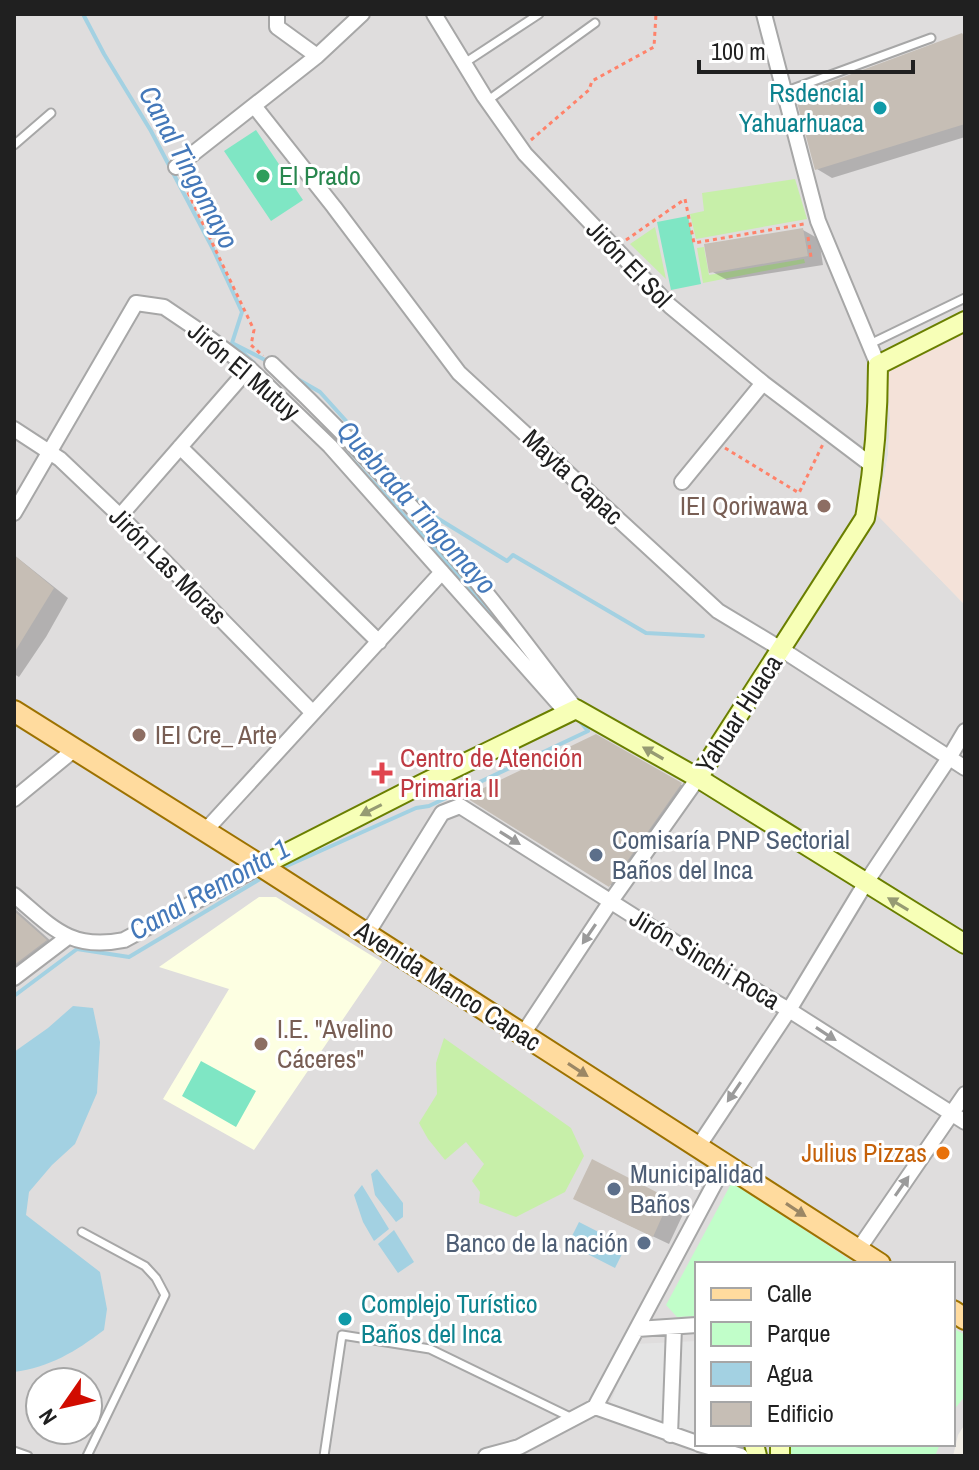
<svg xmlns="http://www.w3.org/2000/svg" width="979" height="1470" viewBox="0 0 979 1470" font-family="'Archivo Narrow',sans-serif">
	<style>
		.residential { fill: #dfdddd; fill-rule: evenodd }
		.education { fill: #fdffe2 }
		.military { fill: #f4e2d9 }
		.grass { fill: #c7efa9 }
		.park { fill: #c1fec9 }
		.pitch { fill: #7fe6c4 }
		.parking { fill: #e4e4e4 }
		.water { fill: #a3d1e2 }
		.shadow { fill: #0003 }
		.lines { fill: none; stroke-linecap: round; stroke-linejoin: round }
		.stream { stroke: #a3d1e2; stroke-width: 4 }
		.building { fill: #c6beb5 }
		.lane-casing { stroke: #a7a7a7; stroke-width: 11 }
		.street-casing { stroke: #a7a7a7; stroke-width: 18 }
		.secondary-casing { stroke: #6a7f00; stroke-width: 22 }
		.primary-casing { stroke: #9d7200; stroke-width: 24 }
		.path { stroke: #ff826a; stroke-width: 3; stroke-dasharray: 4 4; stroke-linecap: butt }
		.lane { stroke: #fff; stroke-width: 7 }
		.street { stroke: #fff; stroke-width: 14 }
		.secondary { stroke: #f7ffb7; stroke-width: 18 }
		.primary { stroke: #ffdb9e; stroke-width: 20 }
		.oneway { fill: #969b73 }
		.oneway2 { fill: #9b9b9b }
		.oneway3 { fill: #9b8765 }
		.culture-dot { fill: #0f9aa8; stroke: #fff; stroke-width: 3 }
		.leisure-dot { fill: #2e9e5b; stroke: #fff; stroke-width: 3 }
		.education-dot { fill: #8d6e63; stroke: #fff; stroke-width: 3 }
		.health-dot { fill: #e0444e; stroke: #fff; stroke-width: 3 }
		.service-dot { fill: #5c6f8a; stroke: #fff; stroke-width: 3 }
		.food-dot { fill: #e8710a; stroke: #fff; stroke-width: 3 }
		.labels { text-anchor: middle; stroke-width: 6; stroke-linejoin: round; paint-order: stroke }
		.culture-label { font-size: 26px; fill: #0d838f; stroke: #fff; text-anchor: end }
		.leisure-label { font-size: 26px; fill: #27864d; stroke: #fff; text-anchor: start }
		.street-label { font-size: 26px; fill: #202020; stroke: #fff }
		.education-label { font-size: 26px; fill: #785e54; stroke: #fff; text-anchor: start }
		.health-label { font-size: 26px; fill: #be3a42; stroke: #fff; text-anchor: start }
		.service-label { font-size: 26px; fill: #4e5e75; stroke: #fff; text-anchor: start }
		.food-label { font-size: 26px; fill: #c56008; stroke: #fff; text-anchor: end }
		.water-label { font-size: 28px; font-style: italic; fill: #4478b9; stroke: #fff }
	</style>
	<rect width="100%" height="100%" fill="#f2eee6"/>
	<path class="residential" d="M14 14H965V333L887 371 890 418 888 455 877 514 965 605V1424L958 1435 953 1456H14ZM697 1264H953V1444H697ZM40 1382H88V1430H40Z"/>
	<path class="education" d="M259 897H276L382 962 254 1150 163 1099 229 989 159 967Z"/>
	<path class="military" d="M965 333V605L877 515 888 455 890 418 887 370Z"/>
	<path class="grass" d="M795 179 807 219 696 239 690 214 704 211 702 193Z
		M655 227 666 279 630 244Z
		M704 247 709 275 804 259 805 263 703 283 697 248Z
		M444 1038 571 1128 584 1156 565 1192 516 1217 479 1203 480 1192 472 1181 484 1164 466 1142 445 1160 428 1139 419 1123 437 1094 436 1063Z"/>
	<path class="park" d="M732 1182 856 1264H697V1316L677 1317 666 1305Z
		M953 1328 965 1335V1396L953 1411Z
		M785 1444H940L935 1456H786Z"/>
	<path class="pitch" d="M256 130 303 200 271 221 224 151Z
		M688 216 701 284 671 290 657 222Z
		M201 1061 256 1091 236 1127 182 1096Z"/>
	<path class="parking" d="M697 1341V1441L609 1406 634 1344Z"/>
	<path class="water" d="M73 1006 93 1008 100 1042 97 1093 75 1144 52 1165 29 1192 26 1215 100 1272 107 1309 104 1330C75 1352 50 1367 14 1372V1052L48 1028Z
		M377 1169 403 1203V1217L396 1222 375 1195 371 1174Z
		M362 1185 389 1229 374 1241 363 1222 354 1195Z
		M579 1222 626 1246 615 1268 568 1244Z
		M394 1230 414 1262 398 1273 378 1244Z"/>
	<path class="shadow" d="M962 35 965 37V137L832 178 817 169Z
		M803 230 819 239 823 265 727 280 711 271Z
		M14 555 68 598 46 637 19 677 14 674Z
		M596 736 696 793 625 894 610 885Z
		M14 908 61 950 14 987Z
		M593 1161 685 1210 669 1244 591 1207Z"/>
	<g class="lines">
		<path class="stream" d="M83 14 104 54 151 131 213 249 242 312 232 343
			M232 343 269 362
			M237 347 254 363
			M294 377 320 392 429 513 507 561 513 555 646 633 703 636
			M343 450 440 554 518 647
			M280 869 416 808 429 806 588 731 577 718
			M14 996 77 949 129 957 265 876"/>
	</g>
	<path class="building" d="M962 33 965 38V124L815 170 795 95Z
		M803 228 808 256 709 273 704 244Z
		M14 555 54 588 14 653Z
		M596 734 682 783 609 887 465 797Z
		M14 911 47 940 14 965Z
		M592 1159 670 1199 653 1237 573 1199Z"/>
	<g class="lines">
		<g class="lane-casing">
			<path id="lane" d="M463 64 539 14
				M784 92 931 38
				M487 101 595 23
				M14 145 51 113
				M870 344 965 298
				M82 1232 145 1266 156 1278 165 1295 87 1456
				M14 1451 28 1456
				M324 1456 342 1335 430 1349 572 1418"/>
		</g>
		<g class="street-casing">
			<path id="street" d="M277 14V27L317 56
				M434 14 484 96 525 154 670 306 763 383 874 467
				M764 14 818 221 878 365
				M255 107 334 207 459 373 718 611 781 649 965 768
				M176 167 317 56 362 14
				M272 364C345 433 413 506 478 583 512 624 543 667 576 709
				M14 429 60 459 120 516 313 713
				M180 447 379 642
				M682 482 763 383
				M14 513 136 303 164 307 201 332 249 368 330 446 567 713
				M120 516 249 368
				M14 799 75 749
				M205 831 442 572
				M14 895C52 927 70 951 124 940L261 866
				M367 934 442 813 460 806 703 960 789 1010 965 1122
				M14 978 68 937
				M523 1034 611 901 698 778
				M698 1147 789 1010 865 884 949 758 965 731
				M858 1250 965 1094
				M637 1329 697 1325
				M595 1407 697 1443
				M670 1435 674 1327
				M699 1444 741 1456
				M486 1456 519 1447 595 1407 725 1164"/>
		</g>
		<g class="secondary-casing">
			<path id="secondary" d="M698 778 865 518C874 467 878 417 878 365L965 321
				M261 866 424 783 576 709 698 778 965 944
				M754 1444 757 1456
				M780 1444V1456"/>
		</g>
		<g class="primary-casing">
			<path id="primary" d="M14 711 261 866 880 1264
				M953 1311 965 1319"/>
		</g>
		<path class="path" d="M531 140 589 90 592 81 654 47 656 14
			M181 178 254 330 251 345 263 356
			M808 237 811 257
			M626 240 685 199 694 243 804 224
			M725 448 799 493 823 444"/>
		<use href="#lane" class="lane"/>
		<use href="#street" class="street"/>
		<use href="#secondary" class="secondary"/>
		<use href="#primary" class="primary"/>
	</g>
	<defs><path id="oneway-solid" d="M-6-.8H1V-3.2L6.5 0L1 3.2V.8H-6Z" transform="scale(2)"/></defs>
	<g class="oneway">
		<use href="#oneway-solid" transform="translate(653 753) rotate(-150)"/>
		<use href="#oneway-solid" transform="translate(371 810) rotate(153)"/>
		<use href="#oneway-solid" transform="translate(898 904) rotate(-149)"/>
	</g>
	<g class="oneway2">
		<use href="#oneway-solid" transform="translate(510 838) rotate(32)"/>
		<use href="#oneway-solid" transform="translate(589 934) rotate(124)"/>
		<use href="#oneway-solid" transform="translate(826 1034) rotate(33)"/>
		<use href="#oneway-solid" transform="translate(734 1092) rotate(124)"/>
		<use href="#oneway-solid" transform="translate(902 1186) rotate(-55)"/>
	</g>
	<g class="oneway3">
		<use href="#oneway-solid" transform="translate(578 1070) rotate(33)"/>
		<use href="#oneway-solid" transform="translate(796 1210) rotate(33)"/>
	</g>
	<g class="culture-dot">
		<circle cx="880" cy="108" r="8"/>
		<circle cx="345" cy="1319" r="8"/>
	</g>
	<circle class="leisure-dot" cx="263" cy="176" r="8"/>
	<g class="education-dot">
		<circle cx="824" cy="506" r="8"/>
		<circle cx="139" cy="735" r="8"/>
		<circle cx="261" cy="1044" r="8"/>
	</g>
	<path class="health-dot" d="M378 761h8v8h8v8h-8v8h-8v-8h-8v-8h8z"/>
	<g class="service-dot">
		<circle cx="596" cy="855" r="8"/>
		<circle cx="614" cy="1189" r="8"/>
		<circle cx="644" cy="1243" r="8"/>
	</g>
	<circle class="food-dot" cx="943" cy="1153" r="8"/>
	<g class="labels">
		<g class="culture-label">
			<text x="864" y="102">Rsdencial<tspan x="864" dy="30">Yahuarhuaca</tspan></text>
			<text x="361" y="1313" text-anchor="start">Complejo Turístico<tspan x="361" dy="30">Baños del Inca</tspan></text>
		</g>
		<g class="leisure-label">
			<text x="279" y="185">El Prado</text>
		</g>
		<g class="street-label">
			<text transform="translate(629 264) rotate(46)" y="9">Jirón El Sol</text>
			<text transform="translate(244 371) rotate(40)" y="9">Jirón El Mutuy</text>
			<text transform="translate(573 477) rotate(43)" y="9">Mayta Capac</text>
			<text transform="translate(168 566) rotate(45)" y="9">Jirón Las Moras</text>
			<text transform="translate(739 714) rotate(-57)" y="9">Yahuar Huaca</text>
			<text transform="translate(705 959) rotate(31)" y="9">Jirón Sinchi Roca</text>
			<text transform="translate(448 986) rotate(33)" y="9">Avenida Manco Capac</text>
		</g>
		<g class="education-label">
			<text x="808" y="515" text-anchor="end">IEI Qoriwawa</text>
			<text x="155" y="744">IEI Cre_ Arte</text>
			<text x="277" y="1038">I.E. "Avelino<tspan x="277" dy="30">Cáceres"</tspan></text>
		</g>
		<g class="health-label">
			<text x="400" y="767">Centro de Atención<tspan x="400" dy="30">Primaria II</tspan></text>
		</g>
		<g class="service-label">
			<text x="612" y="849">Comisaría PNP Sectorial<tspan x="612" dy="30">Baños del Inca</tspan></text>
			<text x="630" y="1183">Municipalidad<tspan x="630" dy="30">Baños</tspan></text>
			<text x="628" y="1252" text-anchor="end">Banco de la nación</text>
		</g>
		<g class="food-label">
			<text x="927" y="1162">Julius Pizzas</text>
		</g>
		<g class="water-label">
			<text transform="translate(189 167) rotate(62)" y="10">Canal Tingomayo</text>
			<text transform="translate(417 507) rotate(48)" y="10">Quebrada Tingomayo</text>
			<text transform="translate(209 889) rotate(-29)" y="10">Canal Remonta 1</text>
		</g>
	</g>
	<rect width="979" height="1470" fill="none" stroke="#202020" stroke-width="32"/>
	<rect x="695" y="1262" width="260" height="184" fill="#ffffff" stroke="#a6a6a6" stroke-width="2"/>
	<rect x="711" y="1288" width="40" height="12" fill="#ffdb9e" stroke="#a6a6a6" stroke-width="2"/>
	<text x="767" y="1302" font-size="24" fill="#202020">Calle</text>
	<rect x="711" y="1322" width="40" height="24" fill="#c1fec9" stroke="#a6a6a6" stroke-width="2"/>
	<text x="767" y="1342" font-size="24" fill="#202020">Parque</text>
	<rect x="711" y="1362" width="40" height="24" fill="#a3d1e2" stroke="#a6a6a6" stroke-width="2"/>
	<text x="767" y="1382" font-size="24" fill="#202020">Agua</text>
	<rect x="711" y="1402" width="40" height="24" fill="#c6beb5" stroke="#a6a6a6" stroke-width="2"/>
	<text x="767" y="1422" font-size="24" fill="#202020">Edificio</text>
	<g transform="translate(64 1406) rotate(236)"><circle r="38" fill="#ffffff" stroke="#a6a6a6" stroke-width="2"/>
	<path d="M0-6L14 30L0 20L-14 30Z" fill="#d10c00"/>
	<text y="-12" font-size="22" font-weight="bold" text-anchor="middle" fill="#202020">N</text>
	</g>
	<path d="M699 60v12h214v-12" fill="none" stroke="#202020" stroke-width="4"/>
	<text x="711" y="60" font-size="24" fill="#202020" stroke="#ffffff" stroke-width="6" paint-order="stroke">100 m</text>
</svg>
